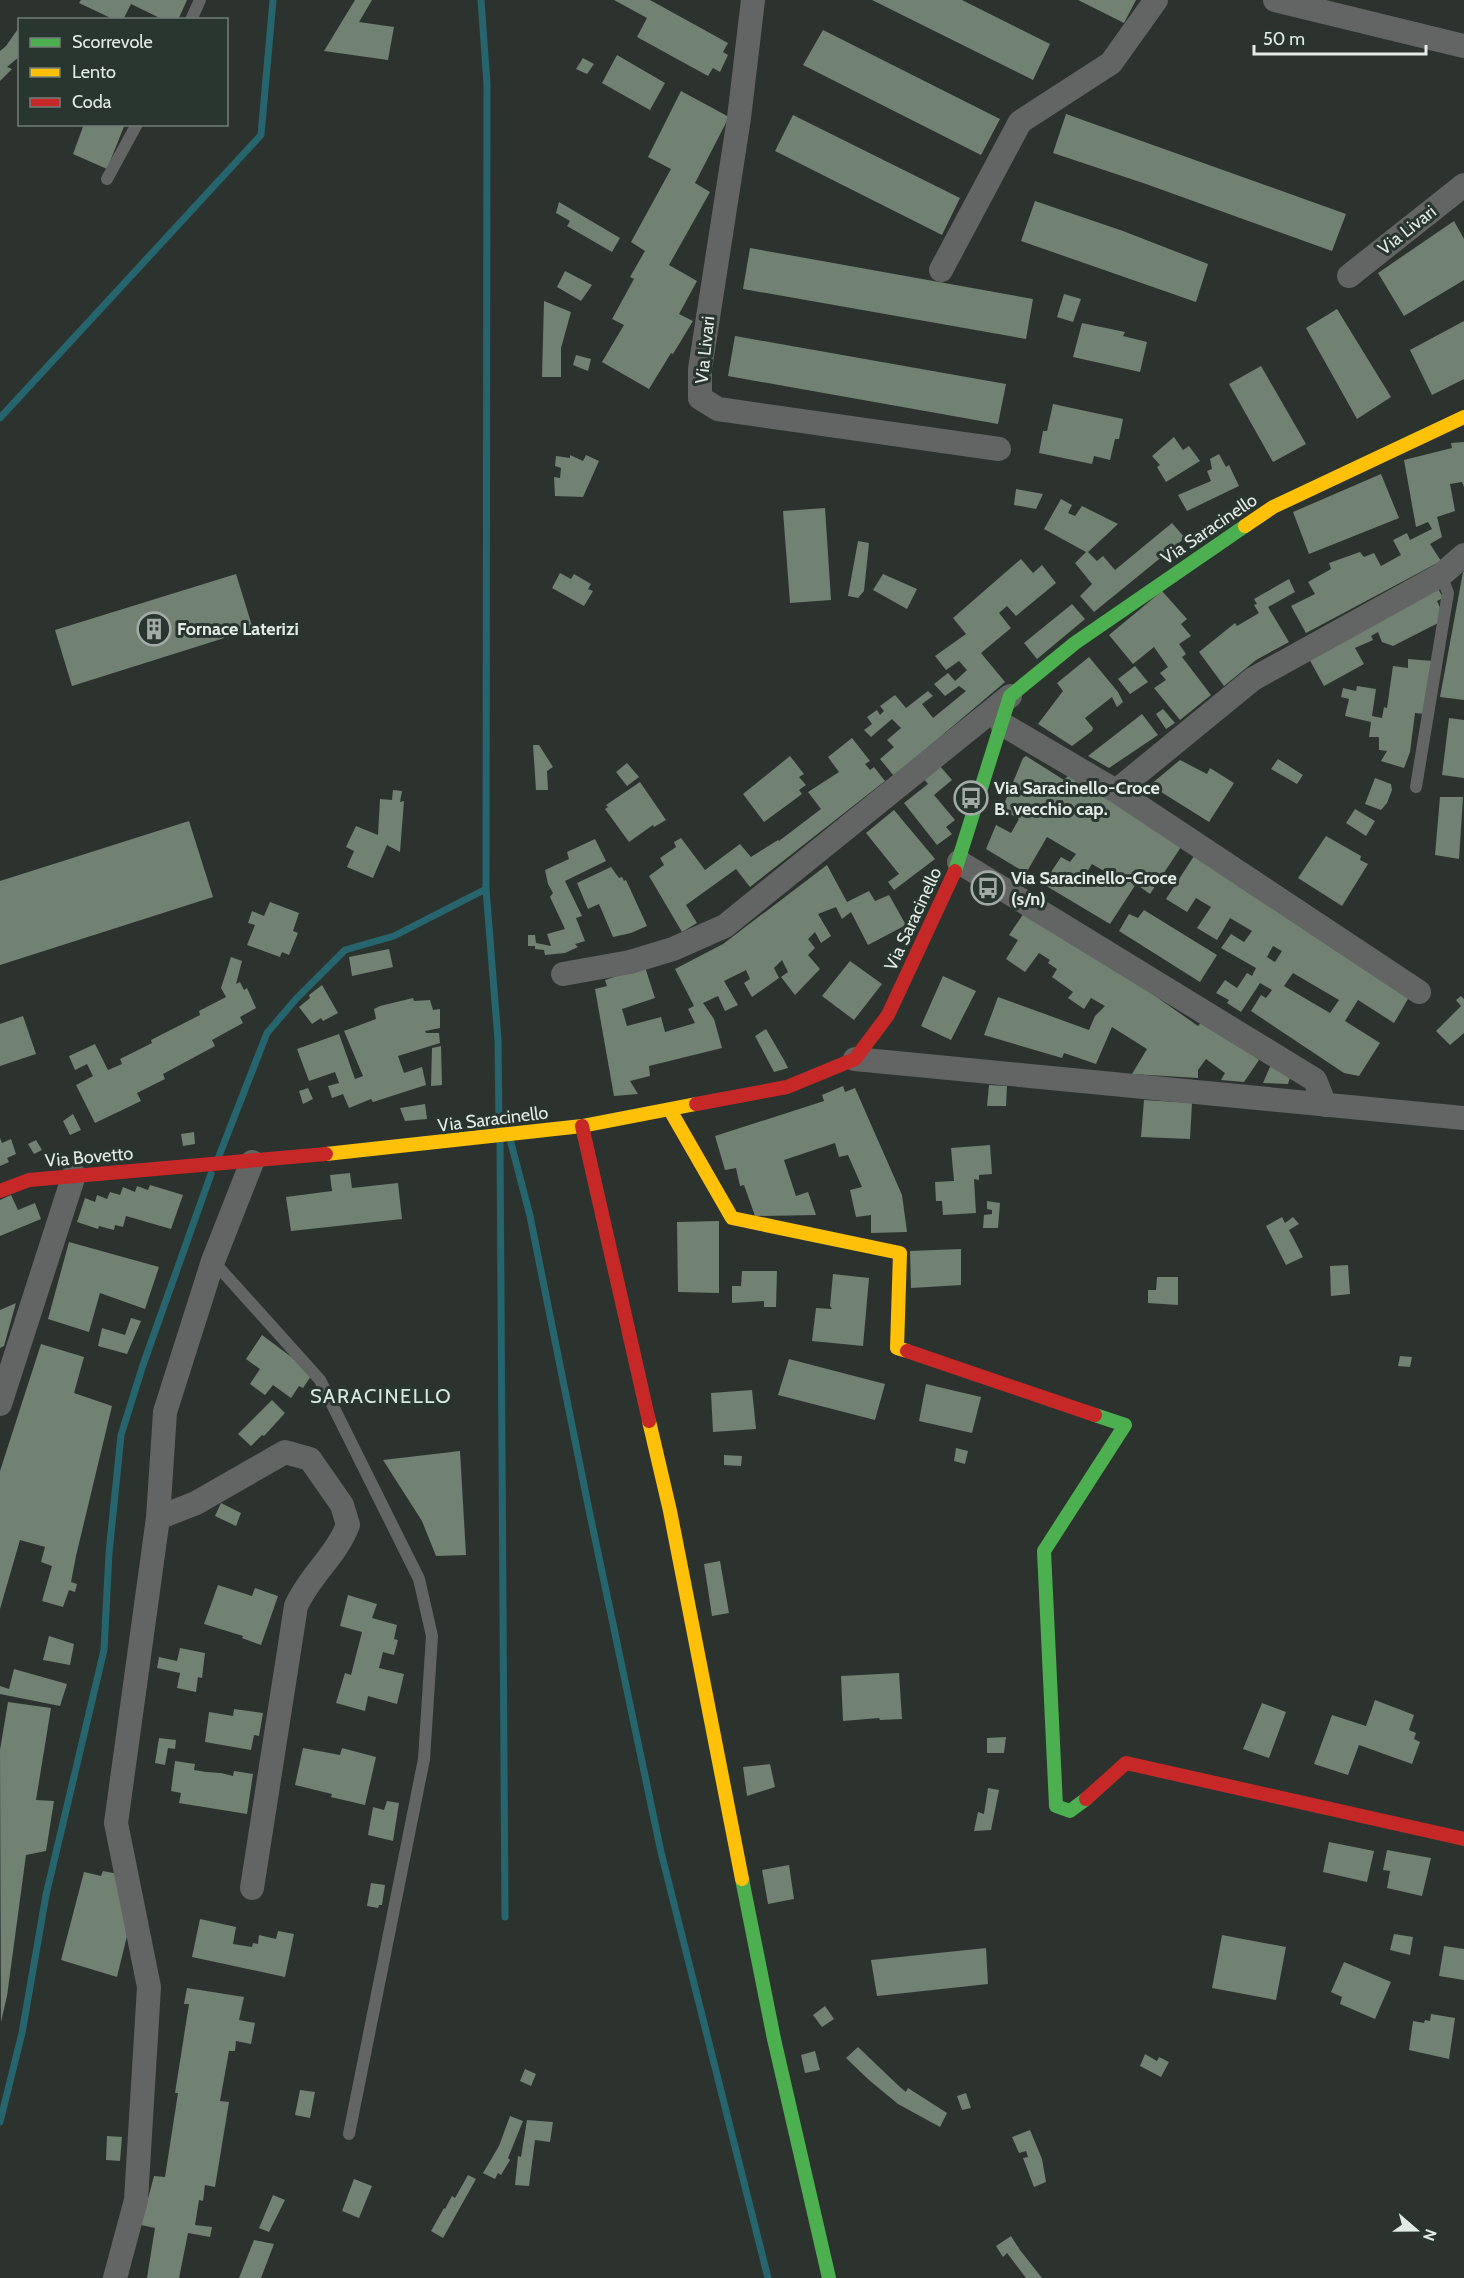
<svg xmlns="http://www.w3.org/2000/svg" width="1464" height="2278" viewBox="0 0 1464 2278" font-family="Cabin,sans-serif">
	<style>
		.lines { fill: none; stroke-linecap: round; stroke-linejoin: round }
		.stream { stroke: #26656d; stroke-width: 7 }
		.building { fill: #718172; fill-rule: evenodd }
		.lane { stroke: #626564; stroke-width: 12 }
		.street { stroke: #626564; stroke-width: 24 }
		.fast { stroke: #4caf50; stroke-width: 14 }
		.slow { stroke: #ffc107; stroke-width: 14 }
		.jam { stroke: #c62828; stroke-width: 14 }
		.labels { text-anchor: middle; stroke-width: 6; stroke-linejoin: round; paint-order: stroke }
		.street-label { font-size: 18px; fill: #e3ebe7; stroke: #29362f }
		.poi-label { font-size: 18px; font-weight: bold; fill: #e3ebe7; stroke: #29362f; text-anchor: start }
		.neighbourhood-label { font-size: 20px; letter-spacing: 1.5px; fill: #d8e9e0; stroke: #29362f }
	</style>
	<rect width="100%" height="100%" fill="#2c332f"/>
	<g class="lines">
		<path class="stream" d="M481 0 487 84 486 889 498 1040 499 1125
			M0 418 261 135 273 0
			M500 1142 505 1917
			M511 1143 530 1216 589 1510 661 1852 768 2278
			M219 1156 267 1033 296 999 345 950 394 936 486 889
			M0 2122 22 2033 46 1895 104 1650 109 1553 121 1435 143 1365 211 1174"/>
	</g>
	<path class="building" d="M81 0H187L178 20H164L131 4 123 20H115L79 3Z
		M355 0H372L359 22 394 27 388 60 324 51Z
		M614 0H650L728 43 723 52 728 55 720 72 713 68 708 76 637 37 647 18Z
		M872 0H962L1050 44 1033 80Z
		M1078 0H1136L1124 23Z
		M20 26V56L7 67 12 69 0 81V51L6 46Z
		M823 30 1000 119 981 155 803 65Z
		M617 55 665 83 650 110 602 83Z
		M583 58 594 64 587 74 576 69Z
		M681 91 729 117 695 183 710 192 669 265 697 281 679 314 693 321 673 354 671 353 649 389 602 362 624 325 612 319 634 279 630 277 645 251 631 242 671 169 648 157Z
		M1066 114 1346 214 1332 251 1146 184 1053 153Z
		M793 115 960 198 942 235 775 151Z
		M84 124H125L107 169 73 154Z
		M1035 201 1123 231 1208 264 1196 302 1021 241Z
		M559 202 620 238 612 252 567 226 570 221 556 213Z
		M1454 221 1464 239V280L1404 316 1378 273Z
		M750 248 1033 299 1026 339 743 289Z
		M565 271 592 285 581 301 557 287Z
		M1064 294 1081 299 1073 322 1057 317Z
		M544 301 571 312 561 348V377H542Z
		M1337 309 1391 397 1357 419 1306 328Z
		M1464 321V379L1432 395 1410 350Z
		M1082 323 1125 332 1123 336 1147 342 1140 372 1073 357Z
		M735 336 1006 384 998 424 728 376Z
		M576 355 591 359 588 371 573 365Z
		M1261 366 1306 444 1273 462 1229 384Z
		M1053 404 1123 419 1119 439H1115L1110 460 1094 456 1092 464 1039 453 1043 431H1047Z
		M1174 437 1183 450 1189 446 1200 461 1166 482 1157 467 1160 465 1152 456Z
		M1464 442V487L1462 482 1450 484 1455 511 1437 517 1442 537 1430 544 1441 561 1306 633 1291 606 1315 594 1308 582 1331 569 1329 563 1360 552 1364 557 1374 553 1381 566 1401 555 1393 540 1407 533 1410 540 1432 529 1428 522 1416 527 1404 460 1452 448 1451 443Z
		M1219 454 1226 467 1229 465 1239 486 1187 511 1178 495 1211 481 1207 471 1212 469 1210 459Z
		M570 455 583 461 586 455 599 461 583 497 555 496 554 477 560 478 561 468 555 466 556 456 570 458Z
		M1381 474 1399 518 1309 554 1293 512Z
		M1016 489 1043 494 1036 509 1014 505Z
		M1061 499 1072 505 1068 513 1075 516 1082 506 1118 524 1088 552 1097 561 1103 556 1115 570 1172 523 1185 538 1094 612 1080 596 1092 584 1075 563 1086 552 1044 529Z
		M825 508 831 600 790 603 783 511Z
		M858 541 869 543 864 591 858 598 848 596Z
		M1021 559 1033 573 1042 565 1056 583 1016 616 1007 606 999 613 1011 628 981 653 1005 682 894 776 880 759 894 747 887 740 901 728 892 719 871 737 864 730 872 724 867 717 877 710 880 715 884 711 880 706 895 695 906 708 928 691 933 696 922 704 933 718 966 691 959 686 945 696 934 684 948 673 955 681 967 670 959 661 946 670 935 656 966 634 953 618Z
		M1463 572H1464V700L1440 697Z
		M560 573 571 579 574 574 591 584 588 589 593 591 584 606 552 588Z
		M236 574 253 629 72 686 55 630Z
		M883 574 917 589 907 609 873 590Z
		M1289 579 1295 592 1268 607 1289 642 1256 660 1224 686 1199 652 1235 623 1237 626 1259 613 1254 605 1257 604 1254 599Z
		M1434 581 1443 598 1437 601 1441 610 1440 622 1393 646 1382 642 1378 632 1371 636 1373 640 1355 648 1364 664 1324 686 1307 655Z
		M1162 591 1187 619 1181 624 1191 636 1179 644 1186 654 1182 657 1211 695 1180 720 1154 688 1166 680 1160 673 1168 667 1154 647 1133 664 1109 635Z
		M1072 604 1085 619 1037 659 1024 643Z
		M1089 657 1118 692 1123 702 1117 707 1112 697 1085 718 1093 728 1092 731 1072 746 1038 724 1063 691 1057 683Z
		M1408 659 1433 661 1425 714 1415 713 1410 752 1404 768 1381 761 1387 751 1379 750V737H1369L1371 722 1345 716 1349 699 1341 697 1343 688 1356 691 1357 686 1376 689 1372 716 1382 718 1384 707 1387 708 1393 666 1408 668Z
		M1135 666 1148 682 1130 694 1118 679Z
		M1163 709 1175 723 1166 729 1156 714Z
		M1142 714 1158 735 1109 768 1088 756Z
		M1449 718 1464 720V778L1442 775Z
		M852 738 870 761 865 764 870 770 874 767 885 781 750 887 736 869 686 905 697 923 682 932 649 876 664 865 660 858 676 847 674 842 681 838 705 870 740 844 751 857 778 840 779 841 821 809 808 792 839 772 828 757Z
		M533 745H539L553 767 547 771 548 790H536Z
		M790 756 804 774 799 777 806 785 799 790 802 794 764 822 743 794Z
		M1026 756 1064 780 1071 773 1183 844 1150 894 1136 884 1110 924 1043 884 1061 857 1070 862 1076 854 1047 837 1026 873 986 849 996 825 1011 833 1019 819 1002 809 1023 758ZM1092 864 1109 874 1104 882 1087 872Z
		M1278 759 1303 775 1297 784 1271 769Z
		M1180 760 1207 774 1210 768 1234 783 1209 822 1150 785Z
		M627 763 639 777 627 786 616 772Z
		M939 765 952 780 934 795 955 820 946 827 952 834 937 845 904 803 928 784 923 778Z
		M1375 778 1391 784 1392 790 1387 803 1381 810 1365 804Z
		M640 782 666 820 654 827 653 825 629 842 605 809 608 807 606 805Z
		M393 790 402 791 400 802 404 801 400 852 387 845 373 878 347 867 354 851 346 847 356 826 378 835 380 799 392 800Z
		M1440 797H1463L1459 859 1435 855Z
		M1355 809 1375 821 1366 836 1346 823Z
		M894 810 935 859 894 890 888 882 899 874 866 833Z
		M189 821 213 897 0 965V881Z
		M1326 836 1361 856 1360 860 1368 864 1342 906 1298 878Z
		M595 839 606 861 565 881 582 916 576 918 585 941 575 944 578 947 565 953 545 955 544 950 535 949V946H528V935H535L536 943 551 946 547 934 565 929 550 897 553 893 548 884 545 870 569 859 567 852Z
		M1194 856 1412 992 1394 1023 1358 1000 1345 1021 1380 1043 1359 1076 1344 1073 1251 1011 1261 995 1266 998 1272 990 1260 983 1241 1012 1227 1003 1229 1000 1216 993 1225 980 1237 988 1247 973 1252 976 1256 968 1221 948 1231 934 1244 942 1252 931 1230 918 1217 940 1197 928 1211 907 1196 898 1187 912 1166 899ZM1273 946 1282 951 1275 962 1267 957ZM1293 973 1339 1000 1330 1013 1284 986Z
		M827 865 847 902 869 891 875 901 889 895 906 925 868 945 851 912 842 919 836 907 818 914 831 936 821 943 815 932 808 939 815 948 808 955 820 969 795 995 781 977 788 972 782 960 774 968 779 978 752 997 744 983 750 979 746 970 724 981 738 1005 725 1011 718 996 703 1003 714 1019 722 1048 649 1066 650 1076 630 1081 638 1094 614 1096 595 989 607 986 605 980 645 967 655 998 622 1009 627 1026 661 1017 665 1032 695 1023 688 1009 694 1006 675 969 723 944Z
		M611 867 619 878 622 877 624 881 626 880 647 926 631 933 613 937 599 904 588 909 577 883Z
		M270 902 299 913 293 931 298 933 289 955 282 952 280 957 247 945 255 925 248 923 252 911 264 916Z
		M1028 907 1198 1026 1206 1017 1259 1060 1244 1082 1221 1080 1225 1073 1206 1059 1198 1070V1078L1132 1074 1147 1049 1112 1027 1096 1064 1064 1053 1062 1058 984 1035 998 997 1089 1030 1095 1016 1105 1006 1091 998 1084 1009 1068 998 1073 992 1052 977 1057 969 1048 963 1050 960 1039 953 1025 972 1006 959 1018 940 1009 935Z
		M1144 910 1217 955 1200 982 1119 931 1129 914 1138 918Z
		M389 949 393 967 352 976 349 957Z
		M231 957 242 961 236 984 240 982 244 990 247 988 256 1008 240 1017 243 1023 212 1040 215 1046 163 1074 165 1079 137 1093 141 1101 95 1123 76 1085 93 1076 87 1064 75 1070 69 1056 95 1044 108 1070 122 1064 120 1059 152 1043 151 1040 200 1015 199 1011 226 997 221 988Z
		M850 961 882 984 854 1020 822 996Z
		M943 976 976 991 951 1040 921 1026Z
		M322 985 338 1013 323 1021 321 1018 312 1024 299 1007 310 998 309 995Z
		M1461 996 1464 999V1033L1450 1045 1436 1031 1461 1006 1456 1000Z
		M413 998 414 1001 430 1000 433 1010 440 1009V1028L425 1031 426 1033H439L440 1043 398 1056 404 1073 422 1067 426 1085 373 1102 371 1099 349 1108 343 1094 332 1098 328 1086 339 1083 335 1072 309 1081 297 1049 339 1034 355 1079 363 1076 344 1031 376 1019 374 1009 380 1006Z
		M23 1016 36 1054 0 1066V1024Z
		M766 1029 784 1060 788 1068 774 1072 755 1036Z
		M441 1046 442 1085 431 1086 432 1048Z
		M1272 1062 1292 1071 1288 1084 1263 1083Z
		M989 1085 1007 1086 1006 1106H987Z
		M843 1086 845 1092 855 1088 902 1195 907 1232 871 1233V1215L856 1217 850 1190 862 1187 848 1155 839 1157 835 1143 784 1160 796 1196 808 1192 816 1215 755 1216 744 1185 740 1186 736 1168 725 1170 715 1136 824 1101 822 1095Z
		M308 1088 313 1099 303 1104 299 1091Z
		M1144 1100 1192 1103 1190 1139 1141 1137Z
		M425 1104 427 1119 405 1121 400 1108Z
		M73 1114 81 1130 70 1135 63 1121Z
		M194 1132 195 1144 183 1146 181 1134Z
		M0 1138 2 1143 11 1139 16 1154 7 1158 9 1162 0 1166Z
		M36 1140 42 1150 34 1154 28 1144Z
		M990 1145 992 1174 979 1175V1180L974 1179 976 1213 943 1215 942 1201H936L935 1182 954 1181 951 1148Z
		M350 1173 352 1188 398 1183 402 1219 291 1231 286 1197 332 1191 330 1175Z
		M150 1185 183 1195 171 1229 126 1216 123 1227 115 1225 114 1230 99 1226 98 1229 77 1222 85 1198 95 1202 97 1195 107 1199 110 1192 120 1195 123 1187 135 1192 137 1186 148 1190Z
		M11 1195 18 1210 35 1203 41 1219 0 1236V1200Z
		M987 1201 1000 1203 998 1228H983L984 1215 992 1214V1210L987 1209Z
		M1282 1217 1285 1223 1293 1217 1299 1224 1289 1230 1303 1257 1286 1265 1266 1226Z
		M719 1221V1293L678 1292 677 1222Z
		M69 1242 159 1267 145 1309 100 1293 89 1332 48 1319Z
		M961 1249V1285L911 1288 910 1251Z
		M1348 1265 1350 1294 1331 1296 1330 1266Z
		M742 1271H777L776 1307H764V1301L732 1303V1286H741Z
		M833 1274 869 1278 863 1346 812 1341 816 1308 832 1309 830 1306Z
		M1157 1277H1178V1305L1148 1303V1290H1156Z
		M16 1303 4 1346 0 1348V1310Z
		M131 1318 141 1321 127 1354 98 1346 102 1328 125 1335Z
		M262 1335 298 1362 311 1376 303 1388 299 1386 291 1398 273 1385 265 1395 250 1384 260 1369 246 1359Z
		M41 1344 84 1357 74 1393 112 1406 76 1556 71 1582 77 1584 75 1592 69 1590 63 1607 42 1601 52 1566 41 1562 45 1547 20 1540 0 1609V1471Z
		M1400 1356 1412 1357 1410 1367 1398 1366Z
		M789 1359 885 1384 875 1420 778 1395Z
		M926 1384 981 1397 972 1433 919 1421Z
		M752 1390 756 1429 713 1432 711 1393Z
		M272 1400 285 1413 264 1436 262 1435 251 1446 238 1434Z
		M956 1448 968 1451 965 1464 954 1461Z
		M460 1451 466 1555 436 1556 422 1521 383 1460Z
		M724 1455 742 1456 741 1466 724 1465Z
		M221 1503 241 1513 236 1526 215 1516Z
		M720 1561 729 1613 712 1616 704 1564Z
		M218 1585 252 1596 255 1588 278 1596 261 1645 242 1638 243 1636 204 1624Z
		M348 1595 377 1604 372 1618 397 1625 394 1639 398 1640 394 1655 383 1652 379 1668 404 1674 397 1704 368 1696 365 1711 336 1703 345 1673 351 1675 362 1632 340 1626Z
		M49 1636 74 1644 70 1665 43 1660Z
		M180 1648 205 1653 202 1678 198 1677 196 1692 177 1688 180 1673 157 1668 159 1657 177 1661Z
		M14 1669 67 1684 60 1706 0 1694V1686L9 1689Z
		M899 1673 902 1719 880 1720 879 1718 843 1721 841 1676Z
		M1375 1700 1414 1715 1409 1730 1416 1733 1414 1739 1420 1742 1412 1764 1359 1745 1348 1775 1314 1764 1332 1715 1366 1726Z
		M8 1702 51 1708 36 1800 54 1801 46 1851 26 1855 7 1996 1 2022 0 1750Z
		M1262 1703 1286 1712 1269 1758 1243 1749Z
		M234 1709 263 1713 259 1736 254 1735 251 1750 205 1742 209 1712 233 1716Z
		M1006 1737 1004 1753H987V1738Z
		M159 1738 176 1740 175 1749 168 1748 165 1765 155 1763Z
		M303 1748 340 1755 342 1748 376 1757 365 1805 331 1797 332 1794 295 1785Z
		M175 1761 195 1764 194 1770 206 1772 221 1773 233 1776 234 1771 253 1774 247 1814 179 1803 181 1793 171 1791Z
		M770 1764 775 1787 747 1796 743 1767Z
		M988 1788 999 1790 991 1830 974 1831 978 1812 984 1814Z
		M387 1801 399 1803 393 1841 368 1835 373 1807 384 1810Z
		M1329 1842 1374 1851 1367 1882 1323 1872Z
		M1387 1850 1431 1858 1422 1896 1387 1888 1390 1871 1383 1870Z
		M789 1865 794 1899 768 1904 762 1870Z
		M103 1871 118 1874 127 1936 117 1977 61 1960 84 1872 101 1876Z
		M371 1883 385 1885 382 1905H379L378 1908 367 1906Z
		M200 1919 236 1927 233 1944 252 1947 253 1943 258 1944 259 1935 276 1939 278 1931 294 1934 285 1977 192 1957Z
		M1394 1934 1413 1937 1410 1955 1390 1950Z
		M1222 1935 1286 1947 1276 2000 1212 1988Z
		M1444 1946 1464 1949V1980L1439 1976Z
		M986 1948 988 1984 877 1996 871 1960Z
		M1344 1962 1391 1982 1375 2019 1340 2004 1342 1997 1331 1992Z
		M187 1988 244 1997 239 2020 255 2023 251 2044 236 2041 235 2051H229L220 2101 229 2102 215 2187 205 2185 203 2201 199 2200 195 2225 212 2227 210 2237 188 2233 179 2278H147L155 2228 141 2225 154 2176 165 2177 178 2093H175L189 2004H184Z
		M825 2006 834 2019 822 2027 813 2015Z
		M1431 2014 1455 2018 1449 2059 1409 2050 1413 2021 1424 2023 1425 2020 1430 2021Z
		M858 2047 901 2088 906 2092 908 2088 947 2113 940 2127 898 2104 869 2080 846 2058Z
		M815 2051 820 2070 805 2073 801 2055Z
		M1145 2054 1157 2061 1159 2057 1169 2062 1161 2077 1140 2066Z
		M525 2069 536 2074 531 2086 520 2081Z
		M300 2090 315 2092 310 2118 295 2115Z
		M966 2093 971 2108 962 2110 957 2096Z
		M510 2116 523 2121 508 2158 510 2160 501 2175 498 2173 495 2179 483 2173 499 2146Z
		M527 2120 553 2122 550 2142 535 2140 529 2186 515 2185 518 2156 521 2157Z
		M1030 2130 1042 2159 1046 2182 1034 2187 1023 2158 1028 2157 1026 2151 1019 2153 1012 2137Z
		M107 2136 122 2137 120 2161 106 2160Z
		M468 2175 476 2179 443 2238 431 2231 444 2208 445 2209 452 2196 455 2198Z
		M354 2179 372 2186 359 2218 342 2211Z
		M273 2195 285 2200 269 2232 259 2228Z
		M1011 2236 1020 2250 1042 2278H1026L1007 2253 1003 2257 996 2246Z
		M254 2240 274 2244 261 2278H239Z"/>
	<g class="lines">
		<path class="lane" d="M191 20 200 0
			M107 179 137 124
			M1416 787 1448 593 1441 575
			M213 1261 320 1380 419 1579 432 1636 424 1759 349 2134"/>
		<path class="street" d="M753 0 739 118 700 369V398L718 409 999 449
			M1275 0 1464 46
			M941 270 1020 122 1111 63 1156 0
			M1349 276 1464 185
			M1002 724 1116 791 1419 992
			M1116 791 1253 679 1441 575 1464 555
			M959 862 1315 1080 1325 1105
			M563 974 630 962 673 949 725 926 1010 696
			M855 1059 1464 1118
			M0 1404 74 1175
			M158 1518 196 1503 285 1452 310 1459 342 1505 348 1525C336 1556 310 1575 296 1606L252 1888
			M115 2278 136 2200 149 1987 116 1823 158 1518 165 1412 213 1261 252 1162"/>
		<path class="fast" d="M955 871 1010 696 1075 643 1245 526
			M1086 1799 1070 1811 1056 1806 1044 1551 1125 1425 1095 1415
			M742 1879 774 2039 829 2278"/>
		<path class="slow" d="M1245 526 1273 507 1464 417
			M670 1110 732 1218 900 1253 897 1348 907 1351
			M326 1154 582 1126 696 1104
			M649 1421 670 1511 742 1879"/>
		<path class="jam" d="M696 1104 787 1087 855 1059 888 1015 955 871
			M582 1126 649 1421
			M0 1191 29 1180 326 1154
			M907 1351 1095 1415
			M1086 1799 1126 1763 1464 1839"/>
	</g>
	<defs>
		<g id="building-ring" transform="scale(1.725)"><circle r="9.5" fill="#29362f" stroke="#a3aba7" stroke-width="1.5"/><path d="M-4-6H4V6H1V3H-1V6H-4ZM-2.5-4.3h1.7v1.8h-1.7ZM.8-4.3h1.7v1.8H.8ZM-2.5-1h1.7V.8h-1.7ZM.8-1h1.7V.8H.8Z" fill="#a3aba7"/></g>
		<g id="bus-ring" transform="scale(1.725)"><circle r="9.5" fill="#29362f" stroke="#a3aba7" stroke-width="1.5"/><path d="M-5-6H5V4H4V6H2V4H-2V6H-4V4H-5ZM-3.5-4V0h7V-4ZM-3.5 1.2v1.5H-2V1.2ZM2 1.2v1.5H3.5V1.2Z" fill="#a3aba7"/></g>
	</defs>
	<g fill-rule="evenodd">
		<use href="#building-ring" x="154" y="629"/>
		<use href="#bus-ring" x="971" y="798"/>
		<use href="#bus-ring" x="988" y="888"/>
	</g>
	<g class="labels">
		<g class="street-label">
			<text transform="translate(1407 230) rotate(-38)" y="6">Via Livari</text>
			<text transform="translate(705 350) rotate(-84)" y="6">Via Livari</text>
			<text transform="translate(1209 529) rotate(-34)" y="6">Via Saracinello</text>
			<text transform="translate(913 919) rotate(-65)" y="6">Via Saracinello</text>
			<text transform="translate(493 1119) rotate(-7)" y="6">Via Saracinello</text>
			<text transform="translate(89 1157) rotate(-5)" y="6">Via Bovetto</text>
		</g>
		<g class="poi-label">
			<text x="177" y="635">Fornace Laterizi</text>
			<text x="994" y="794">Via Saracinello-Croce<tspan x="994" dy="21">B. vecchio cap.</tspan></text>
			<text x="1011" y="884">Via Saracinello-Croce<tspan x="1011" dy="21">(s/n)</tspan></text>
		</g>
		<g class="neighbourhood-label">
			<text x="381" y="1403">SARACINELLO</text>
		</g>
	</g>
	<rect x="18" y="18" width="210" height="108" fill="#29362f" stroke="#737e79" stroke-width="1.5"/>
	<rect x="30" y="38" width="30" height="9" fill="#4caf50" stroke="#737e79" stroke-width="1.5"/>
	<text x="72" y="48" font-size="18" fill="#e3ebe7">Scorrevole</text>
	<rect x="30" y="68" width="30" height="9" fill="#ffc107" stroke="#737e79" stroke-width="1.5"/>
	<text x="72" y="78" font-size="18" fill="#e3ebe7">Lento</text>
	<rect x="30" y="98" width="30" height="9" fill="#c62828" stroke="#737e79" stroke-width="1.5"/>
	<text x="72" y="108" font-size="18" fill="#e3ebe7">Coda</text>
	<g transform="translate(1416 2230) rotate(110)" stroke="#29362f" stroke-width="4.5" paint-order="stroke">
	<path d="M0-4.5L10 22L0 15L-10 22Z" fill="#e3ebe7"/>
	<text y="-9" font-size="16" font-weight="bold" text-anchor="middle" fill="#e3ebe7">N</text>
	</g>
	<path d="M1254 45v9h172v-9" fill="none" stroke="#e3ebe7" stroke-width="3"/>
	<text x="1263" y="45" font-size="18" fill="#e3ebe7" stroke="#29362f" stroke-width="4.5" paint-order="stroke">50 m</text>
</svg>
